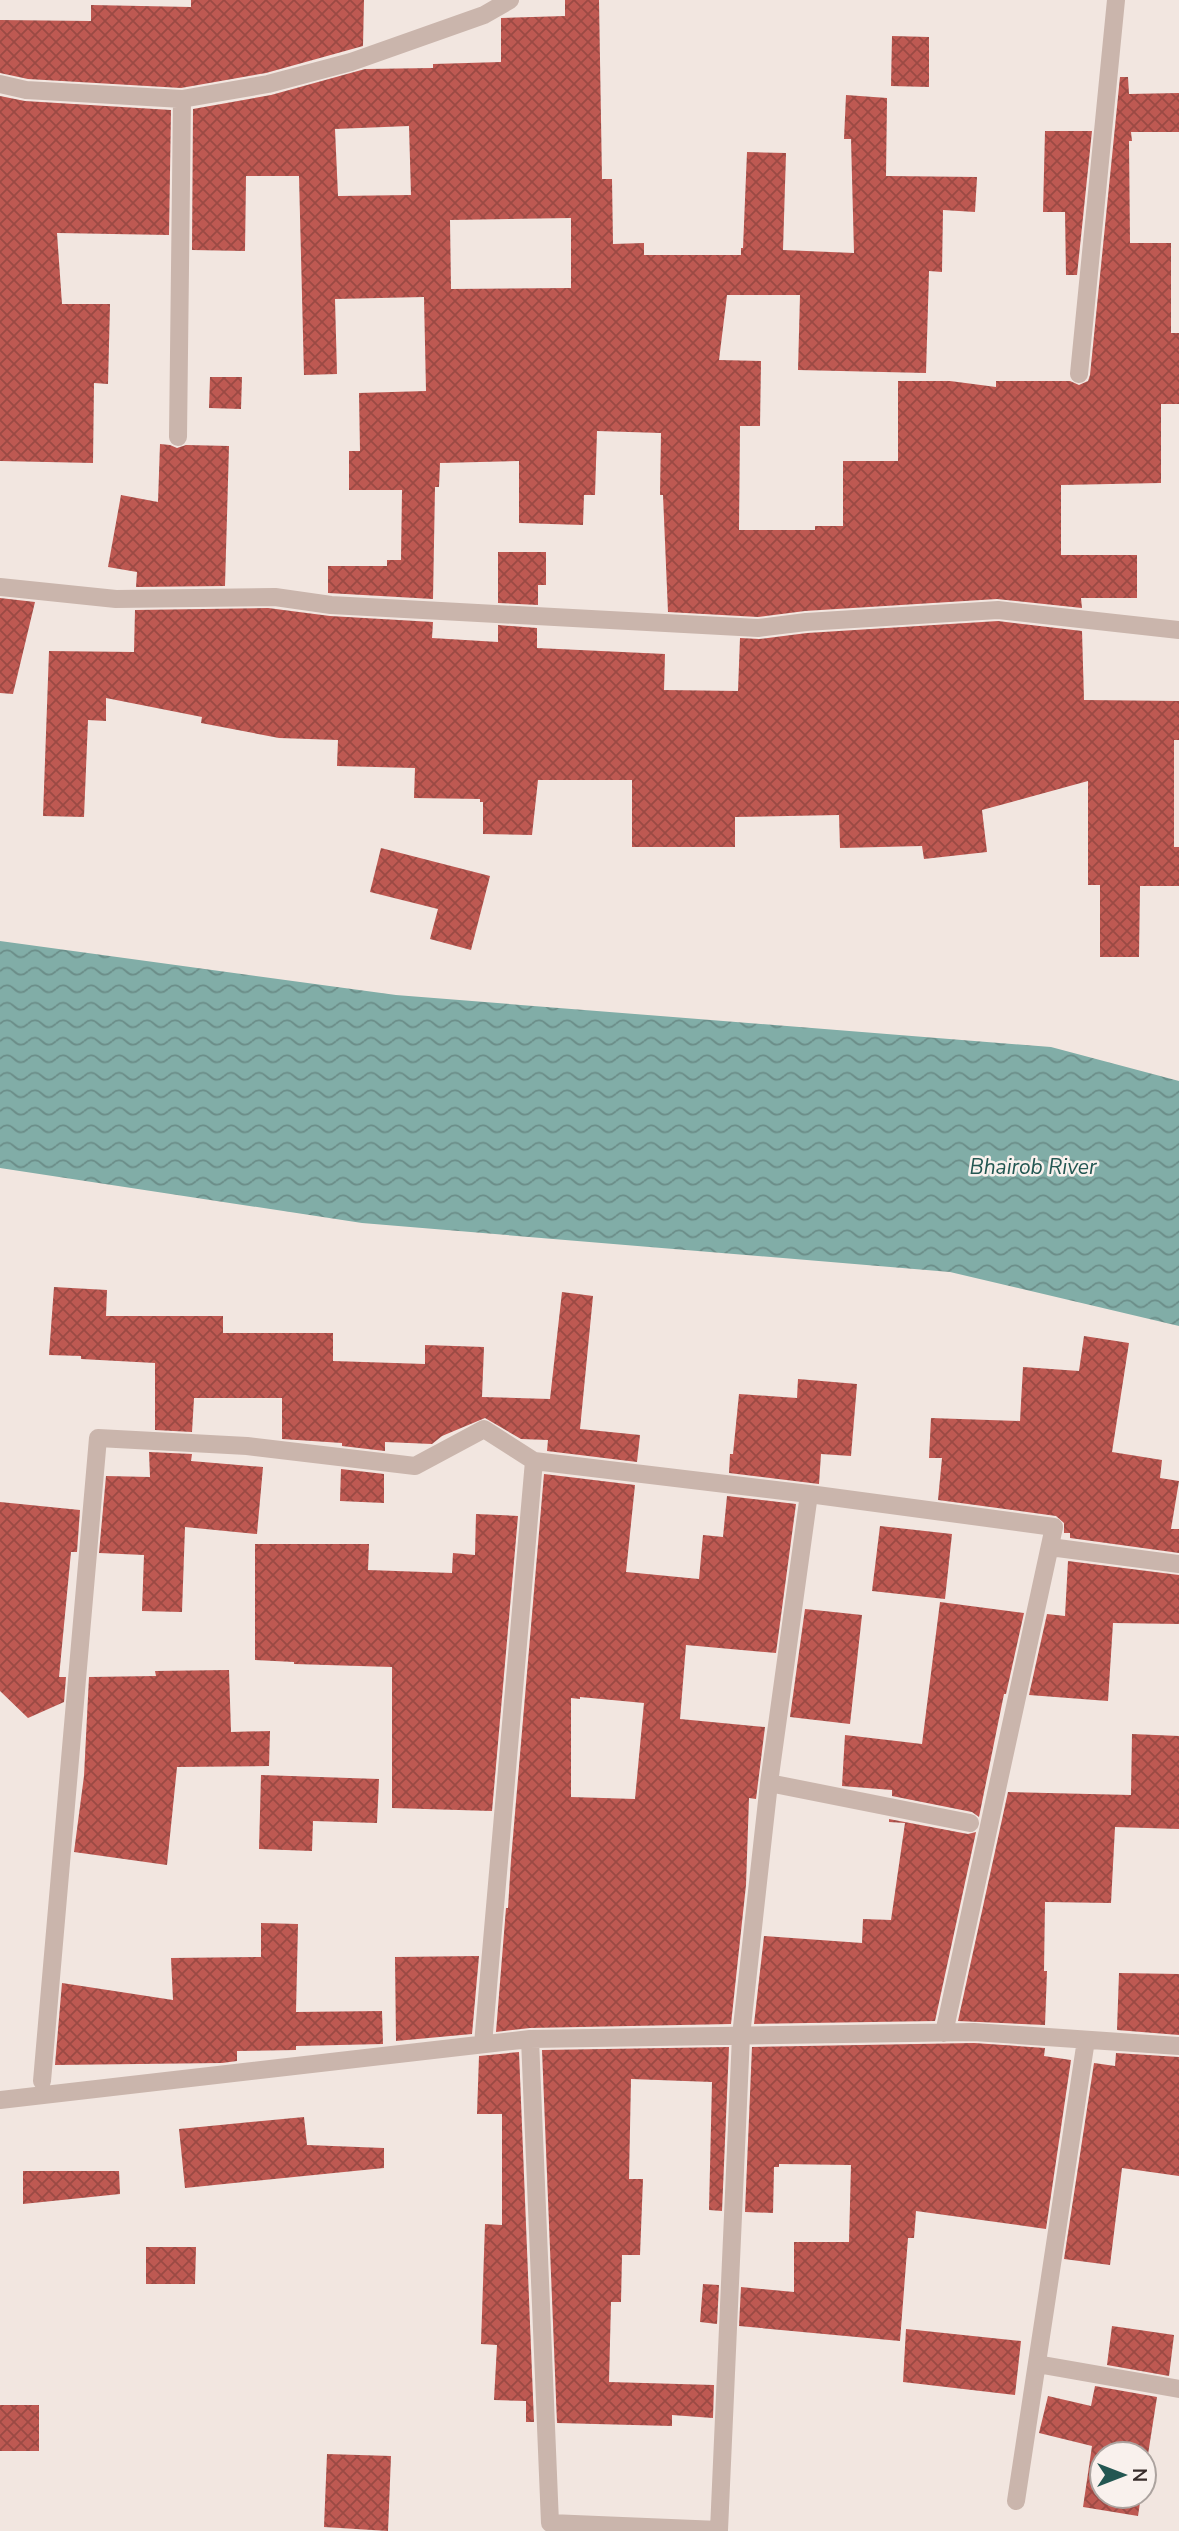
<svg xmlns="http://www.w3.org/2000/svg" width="1179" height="2531" viewBox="0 0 1179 2531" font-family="'Nunito Sans',sans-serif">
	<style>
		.water { fill: url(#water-waves) }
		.building { fill: url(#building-cross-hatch); fill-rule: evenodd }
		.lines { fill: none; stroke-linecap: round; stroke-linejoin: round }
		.minor { stroke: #cab5ac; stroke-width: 18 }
		.labels { text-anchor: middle; stroke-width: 5; stroke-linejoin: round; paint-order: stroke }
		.water-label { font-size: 21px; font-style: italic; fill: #235752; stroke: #f9f1ed }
	</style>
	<defs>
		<pattern id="water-waves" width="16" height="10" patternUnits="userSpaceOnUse" patternTransform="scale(1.75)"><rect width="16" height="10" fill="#81ada7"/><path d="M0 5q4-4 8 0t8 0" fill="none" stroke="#6b8d88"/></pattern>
		<pattern id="building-cross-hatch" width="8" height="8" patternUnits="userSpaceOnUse" patternTransform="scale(1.75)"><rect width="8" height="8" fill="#be5952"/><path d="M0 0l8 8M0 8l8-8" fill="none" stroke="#9b4a44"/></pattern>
	</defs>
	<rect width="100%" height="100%" fill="#f2e6e0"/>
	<path class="water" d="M0 941 396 995 1051 1047 1179 1081V1326L950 1272 362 1223 0 1168Z"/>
	<path class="building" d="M191 0H364L363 46 266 73 181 88 28 79 0 73V20L91 21V5L191 7Z
		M565 0H599L602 179H612L613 244 644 243V255H741V248H743L747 152 786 153 783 250 854 253 851 139H844L846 95 887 98 886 176 977 177 975 212 943 210 942 272 929 271 926 373 798 370 800 295H727L719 360 761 361 760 426H740L739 530H815V526H843V461H898V381H950L996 387V381H1070L1079 385 1088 381 1090 375 1120 77H1128L1129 94 1179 93V132H1131L1132 141H1129L1130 243H1171V333H1179V404H1161V483L1061 485V555H1137V598H1081L1082 608 997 599 805 611 758 617 668 612 663 495H660L661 433 597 431 595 495H584L583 525 519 523V461L440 463 439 487H435L433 599 328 593V566H387V560H401L402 490H349V451H360L359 393 426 391 424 297 335 299 337 374 304 375 299 176H246L245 251 192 250 193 109 271 95 365 69 433 68V64L501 62V18L565 16ZM409 126 411 195 338 196 335 129ZM571 218V288L451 289 450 220Z
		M892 36 929 37V87L891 86Z
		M0 96 25 101 171 110 169 235 57 233 62 304H110L108 384 94 383 93 463 0 461Z
		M1045 131H1092L1077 275H1066L1065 212H1043Z
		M210 377H242L241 409 209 408Z
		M160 444 170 445 177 448 186 445 229 446 225 586 136 587 137 572 108 567 121 495 158 502Z
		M498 552H546V585H538V605L498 603Z
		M0 598 35 602 13 694 0 693Z
		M268 608 330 616 433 622 432 638 498 642V625L537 628V648L665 654 664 690 738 691 740 638 759 639 807 633 998 621 1082 631 1084 700 1179 701V740H1174V847H1179V886H1140L1139 957H1100V885H1088V781L982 810 987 852 924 859 922 846 840 848 839 815 735 817V847H632V780H538L532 835 483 834V802H480V799L414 798 415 768 337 766 338 740 279 738 201 723 202 717 106 698V721L88 720 84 817 43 816 49 651 134 652 135 610Z
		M381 848 490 876 471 950 430 939 438 909 370 892Z
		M54 1287 107 1290 106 1316H223V1333H333V1361L425 1364V1345L484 1347 482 1397 550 1399 562 1292 593 1296 580 1429 640 1435 637 1462 547 1451 548 1440 521 1439 485 1418 442 1436 432 1444 385 1442V1451L342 1446V1443L282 1439V1398H194L192 1432 155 1430V1363L81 1359V1356L49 1355Z
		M1084 1336 1129 1343 1112 1452 1162 1460 1160 1478 1179 1481 1171 1529H1179V1553L1070 1538V1533H1064V1523L1056 1516 938 1500 942 1458H929L931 1418 1020 1421 1023 1367 1079 1371Z
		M798 1379 857 1384 851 1456 821 1454 819 1484 729 1473 730 1454H733L739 1394 797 1398Z
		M149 1452 192 1454 191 1461 263 1467 257 1534 185 1527 182 1612 142 1611 144 1555 99 1553 106 1476 150 1477Z
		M341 1469 384 1474V1503L340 1501Z
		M544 1474 635 1485 626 1572 699 1579 703 1535 723 1537 727 1496 796 1504 776 1653 686 1645 680 1719 765 1727 756 1799 749 1798 746 1885 731 2024 530 2028 496 2032 506 1908H508L511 1860ZM580 1697 644 1703 635 1799 571 1797V1698L580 1699Z
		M0 1502 80 1510 77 1552H71L59 1677H66L64 1702 28 1718 0 1691Z
		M476 1514 518 1516 492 1811 392 1808V1667L294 1664V1662L255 1660V1544H369L368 1570 452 1573 453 1553 475 1555Z
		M880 1526 952 1534 945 1599 872 1591Z
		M1068 1561 1179 1575V1624L1113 1623 1108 1701 1029 1695 1047 1614 1065 1616Z
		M940 1602 1024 1613 1006 1694H1004L979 1817 972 1812 892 1796V1790L842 1786 845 1735 922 1744Z
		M805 1609 862 1615 850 1724 790 1717Z
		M229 1670 231 1732 270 1731 269 1766 177 1767 167 1865 74 1852 84 1776 89 1677 156 1676 155 1671Z
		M1132 1734 1179 1736V1829L1115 1827 1111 1903 1045 1902 1044 1971H1047L1045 2025 958 2021 1008 1792 1131 1795Z
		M261 1775 379 1779 377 1823 313 1821 312 1851 259 1849Z
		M889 1819 968 1834 976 1832 935 2021 754 2024 764 1936 862 1943 863 1919 891 1920 905 1823 889 1822Z
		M261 1923 298 1924 296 2012 382 2011 383 2044 296 2046V2050L237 2051V2061L222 2063 55 2065 62 1983 173 2000 171 1958 261 1957Z
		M479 1956 472 2034 396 2041 395 1957Z
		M1119 1973 1179 1974V2035L1117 2030Z
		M974 2043 1045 2048 1044 2056 1071 2060 1046 2229 916 2211 914 2238H908L900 2341 739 2326 741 2287 794 2292V2242H849L851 2165 779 2164V2167H774L773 2213 745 2212 752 2047Z
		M729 2047 722 2211 709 2210 712 2082 631 2079 629 2179H643L640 2255H622L621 2302H611L609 2382 714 2385 713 2418 672 2415V2426L557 2423 542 2050Z
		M519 2052 534 2422H526V2401L494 2400 497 2345 481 2344 485 2224 502 2225V2114H477L479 2056Z
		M1116 2053 1179 2057V2176L1122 2168 1110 2265 1064 2259 1094 2063 1115 2066Z
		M304 2117 307 2145 384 2148V2168L185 2188 179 2129Z
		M23 2171H119L120 2194 23 2204Z
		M146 2247H196L195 2284H146Z
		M703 2284 719 2285 717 2324 700 2322Z
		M1112 2326 1174 2335 1169 2376 1107 2365Z
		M906 2329 1021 2341 1015 2395 903 2382Z
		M1095 2386 1157 2397 1144 2480V2454H1102V2496H1141L1138 2516 1083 2507 1092 2446 1039 2433 1048 2396 1091 2406Z
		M0 2405H39V2451H0Z
		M327 2454 391 2456 388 2531 324 2527Z"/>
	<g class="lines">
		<path class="minor" d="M0 84 26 90 182 99 268 84 351 62 484 15 510 0
			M1079 374 1116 0
			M178 437 182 99
			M0 587 116 599 275 597 331 605 758 628 806 622 998 610 1179 630
			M809 1494 1054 1527 944 2033
			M1050 1547 1179 1564
			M769 1783 970 1823
			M530 2039 550 2523 719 2530 741 2036 769 1783 809 1494 534 1461
			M42 2081 98 1438 247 1446 415 1466 484 1429 534 1461 483 2044
			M0 2100 530 2039 974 2032 1179 2046
			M1037 2364 1179 2389
			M1016 2501 1086 2040"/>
	</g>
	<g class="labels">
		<g class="water-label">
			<text x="1033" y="1174">Bhairob River</text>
		</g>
	</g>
	<g transform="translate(1123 2475) rotate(90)"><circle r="33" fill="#f9f1ed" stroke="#aca39f" stroke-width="2"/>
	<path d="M0-5L12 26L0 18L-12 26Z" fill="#235752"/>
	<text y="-10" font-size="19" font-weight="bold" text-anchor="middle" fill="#382d2b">N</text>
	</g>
</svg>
